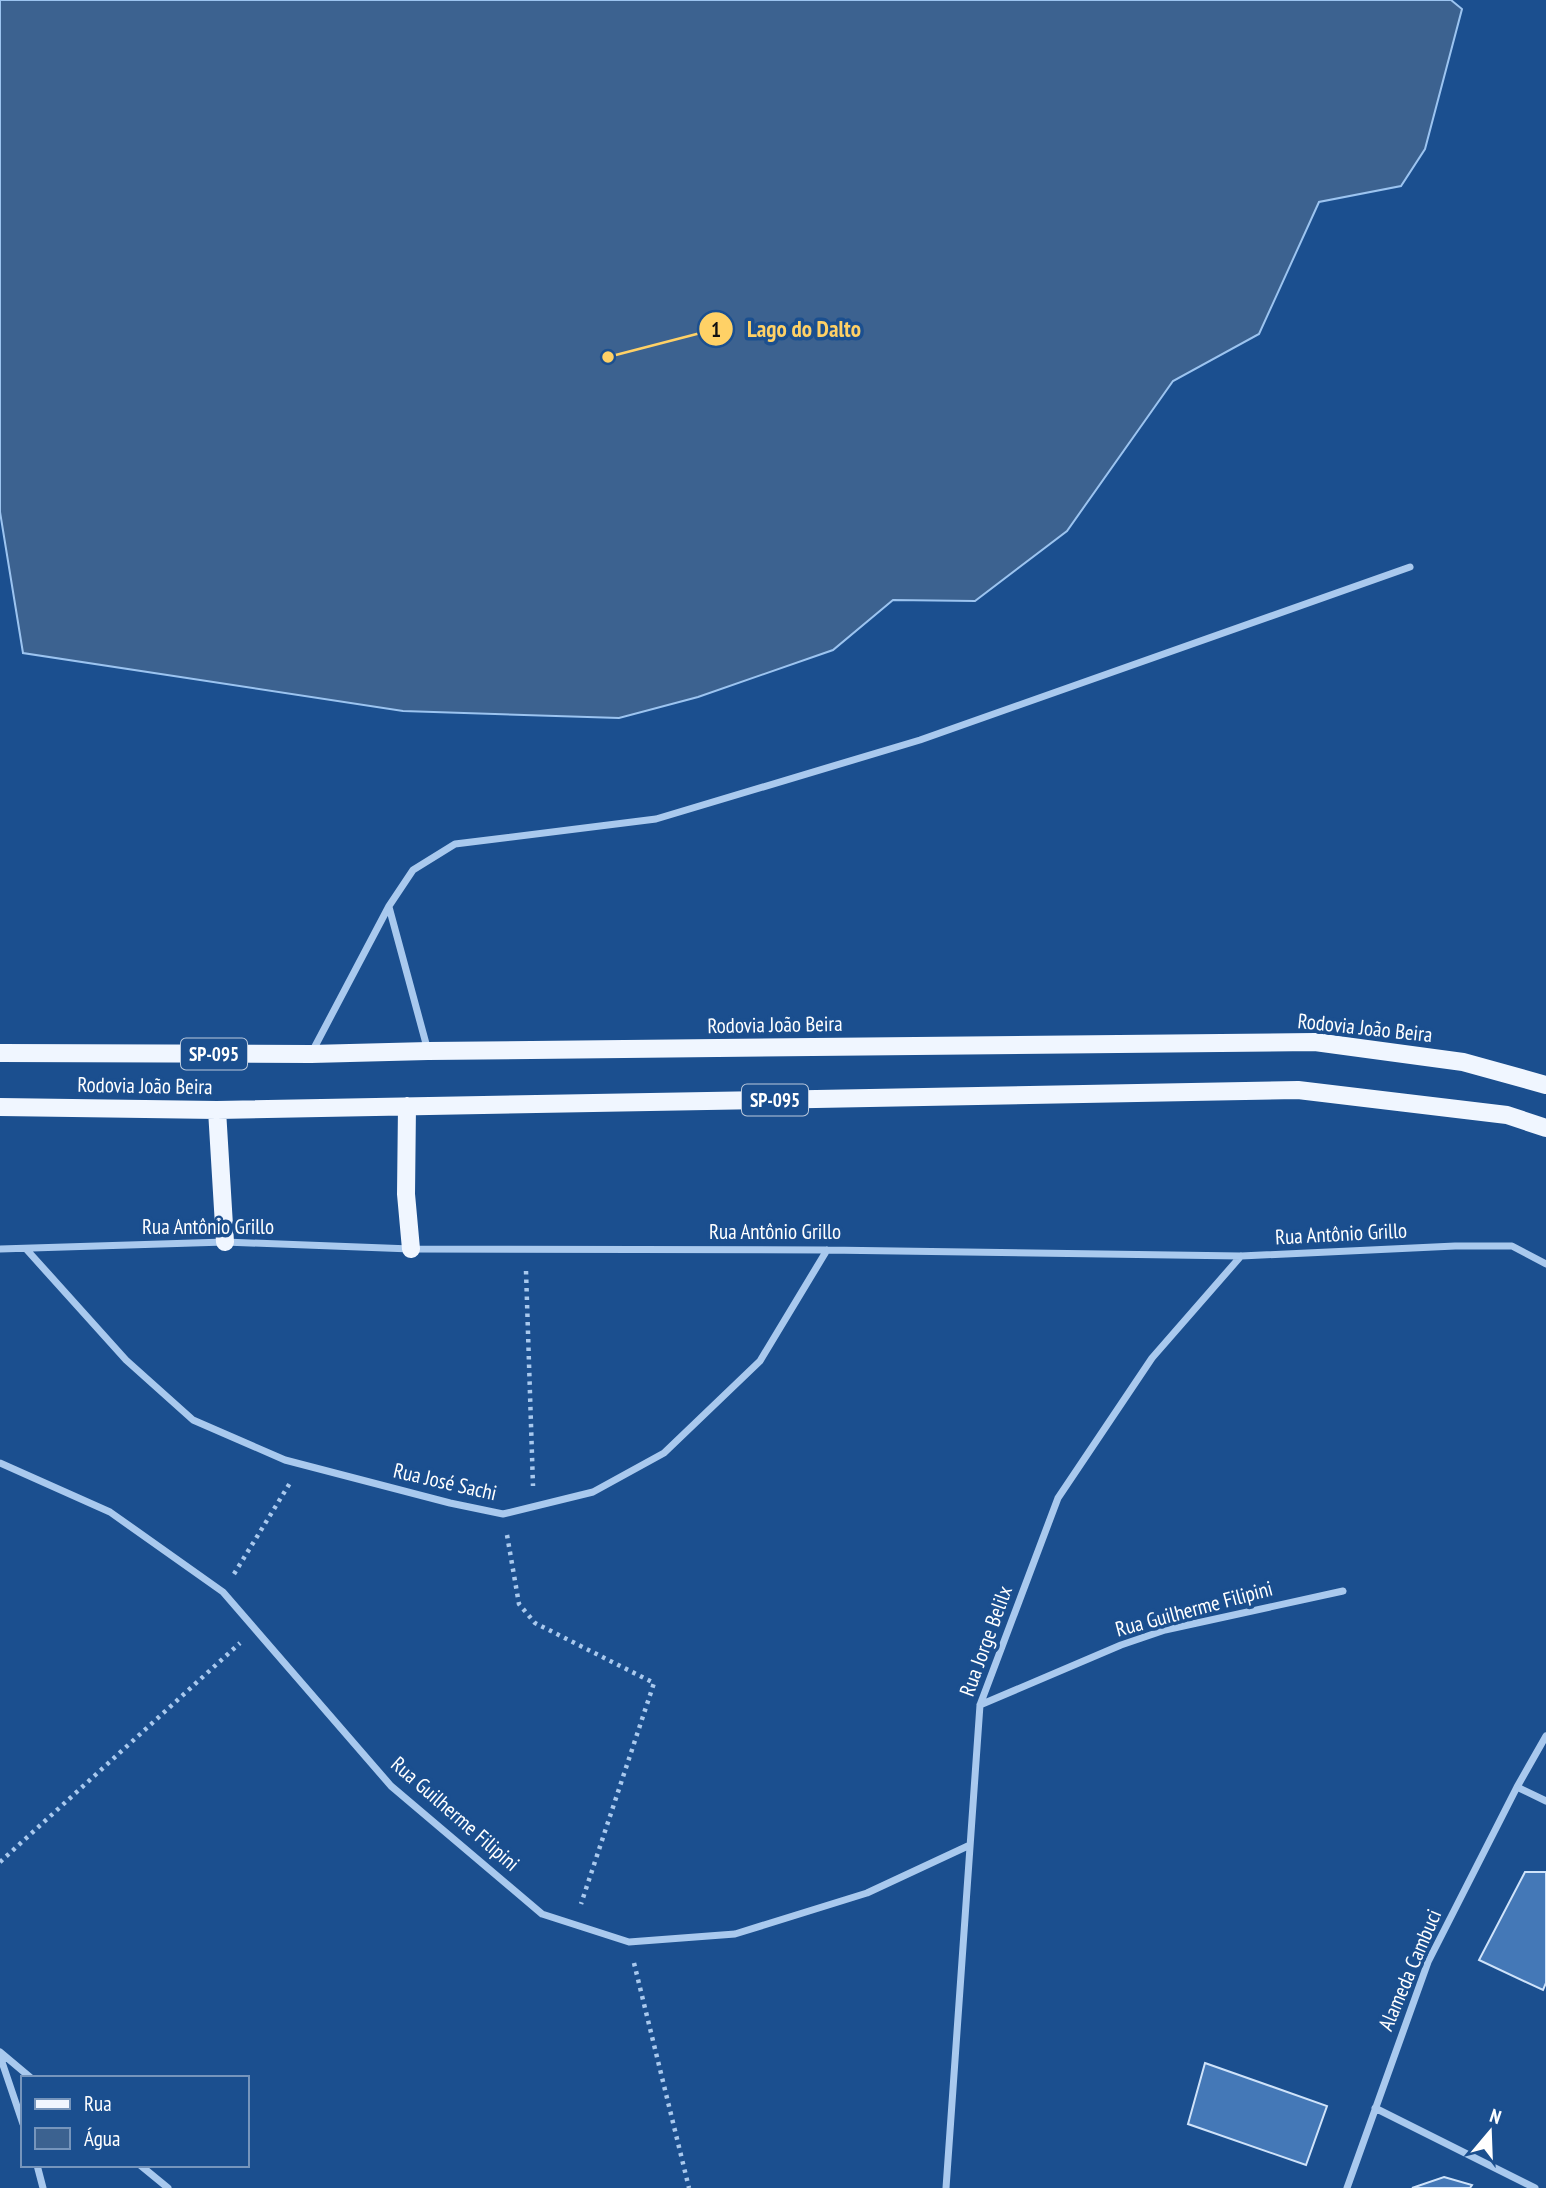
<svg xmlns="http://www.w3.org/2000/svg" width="1546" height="2188" viewBox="0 0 1546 2188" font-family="'PT Sans Narrow',sans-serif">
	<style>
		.water { fill: #3c6290; stroke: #9cc4f0; stroke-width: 2 }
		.building { fill: #4478b7; stroke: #cfe3fa; stroke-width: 2 }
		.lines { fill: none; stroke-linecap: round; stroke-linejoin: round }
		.path { stroke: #a9c9ee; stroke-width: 4.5; stroke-dasharray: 3.5 5; stroke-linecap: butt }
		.street { stroke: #a9c9ee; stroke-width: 7 }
		.primary { stroke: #f0f6ff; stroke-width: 18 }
		.labels { text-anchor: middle; stroke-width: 7; stroke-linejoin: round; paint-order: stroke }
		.shield { fill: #1b4f8f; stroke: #bbcadd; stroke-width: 2 }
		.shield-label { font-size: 19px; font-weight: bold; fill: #fff }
		.street-label { font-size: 21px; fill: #fff; stroke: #1b4f8f }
		.leader { fill: none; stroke: #ffd166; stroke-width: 2.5 }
		.callout-dot { fill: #ffd166; stroke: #1b4f8f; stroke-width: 2.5 }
		.mark-label { font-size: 21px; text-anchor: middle; font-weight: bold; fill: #111 }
		.callout-label { font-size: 23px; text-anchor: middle; font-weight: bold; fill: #ffd166; stroke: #1b4f8f; stroke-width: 7; stroke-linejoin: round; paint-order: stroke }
	</style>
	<rect width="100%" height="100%" fill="#1b4f8f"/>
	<path class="water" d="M0 0H1451L1462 9 1425 149 1401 186 1319 202 1259 334 1173 381 1067 531 975 601 893 600 833 650 698 697 619 718 403 711 23 653 0 512Z"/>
	<path class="building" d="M1525 1872H1546V1983L1543 1990 1479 1960Z
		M1205 2063 1327 2106 1306 2165 1188 2124Z
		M1444 2177 1472 2185 1470 2188H1412Z"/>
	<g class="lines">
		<path class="path" d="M526 1271 533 1486
			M507 1535 519 1604 535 1623 654 1683 581 1904
			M234 1574 290 1483
			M0 1862 240 1643
			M634 1963 689 2188"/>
		<path class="street" d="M389 907 428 1051
			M312 1052 389 906 413 870 455 844 656 819 920 740 1410 567
			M0 1249 225 1242 411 1249 827 1250 1241 1256 1455 1246H1512L1546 1264
			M27 1250 126 1360 193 1420 285 1460 450 1503 503 1514 593 1492 664 1453 760 1361 827 1250
			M0 1463 110 1512 223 1592 391 1786 542 1914 629 1942 735 1934 867 1893 970 1845
			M980 1705 1121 1645 1165 1630 1343 1591
			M1517 1787 1546 1801
			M0 2052 31 2078
			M0 2056 23 2124
			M1375 2108 1535 2188
			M37 2165 43 2188
			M140 2165 168 2188
			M946 2188 980 1705 1058 1498 1152 1358 1241 1256
			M1347 2188 1428 1962 1517 1787 1546 1736"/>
		<path class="primary" d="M0 1053 311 1054 428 1051 1315 1042 1463 1062 1546 1085
			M407 1106 406 1194 411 1249
			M0 1107 217 1110 1298 1090 1507 1115 1546 1128
			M217 1110 225 1242"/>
	</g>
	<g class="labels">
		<g class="shield">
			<rect x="181" y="1038.5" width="66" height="31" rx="5"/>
			<rect x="742" y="1084.5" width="66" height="31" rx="5"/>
		</g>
		<g class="shield-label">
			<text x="214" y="1061">SP-095</text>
			<text x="775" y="1107">SP-095</text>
		</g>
		<g class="street-label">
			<text transform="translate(775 1025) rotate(-1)" y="7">Rodovia João Beira</text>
			<text transform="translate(1365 1028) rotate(6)" y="7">Rodovia João Beira</text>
			<text transform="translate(145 1086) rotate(1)" y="7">Rodovia João Beira</text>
			<text x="208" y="1234">Rua Antônio Grillo</text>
			<text x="775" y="1239">Rua Antônio Grillo</text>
			<text transform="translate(1341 1234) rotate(-3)" y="7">Rua Antônio Grillo</text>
			<text transform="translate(445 1482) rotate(13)" y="7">Rua José Sachi</text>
			<text transform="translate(1194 1609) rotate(-15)" y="7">Rua Guilherme Filipini</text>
			<text transform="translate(986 1641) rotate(-70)" y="7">Rua Jorge Belilx</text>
			<text transform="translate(455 1814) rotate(41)" y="7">Rua Guilherme Filipini</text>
			<text transform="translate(1410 1970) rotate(-67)" y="7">Alameda Cambuci</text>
		</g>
	</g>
	<path class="leader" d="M608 357L716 329"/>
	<g class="callout-dot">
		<circle cx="608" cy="357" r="7"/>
		<circle cx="716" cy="329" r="18"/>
	</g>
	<g class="mark-label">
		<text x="716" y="337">1</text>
	</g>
	<g class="callout-label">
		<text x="804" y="337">Lago do Dalto</text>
	</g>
	<rect x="21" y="2076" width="228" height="91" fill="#1b4f8f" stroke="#7695bc" stroke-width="2"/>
	<rect x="35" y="2099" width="35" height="10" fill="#f0f6ff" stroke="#7695bc" stroke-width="2"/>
	<text x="84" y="2111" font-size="21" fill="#ffffff">Rua</text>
	<rect x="35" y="2128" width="35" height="21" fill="#3c6290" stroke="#7695bc" stroke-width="2"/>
	<text x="84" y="2146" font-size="21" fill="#ffffff">Água</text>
	<g transform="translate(1490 2132) rotate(19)" stroke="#1b4f8f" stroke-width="5" paint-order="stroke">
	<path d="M0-5L12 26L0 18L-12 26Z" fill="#ffffff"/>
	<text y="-10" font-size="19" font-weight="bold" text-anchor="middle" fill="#ffffff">N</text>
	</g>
</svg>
